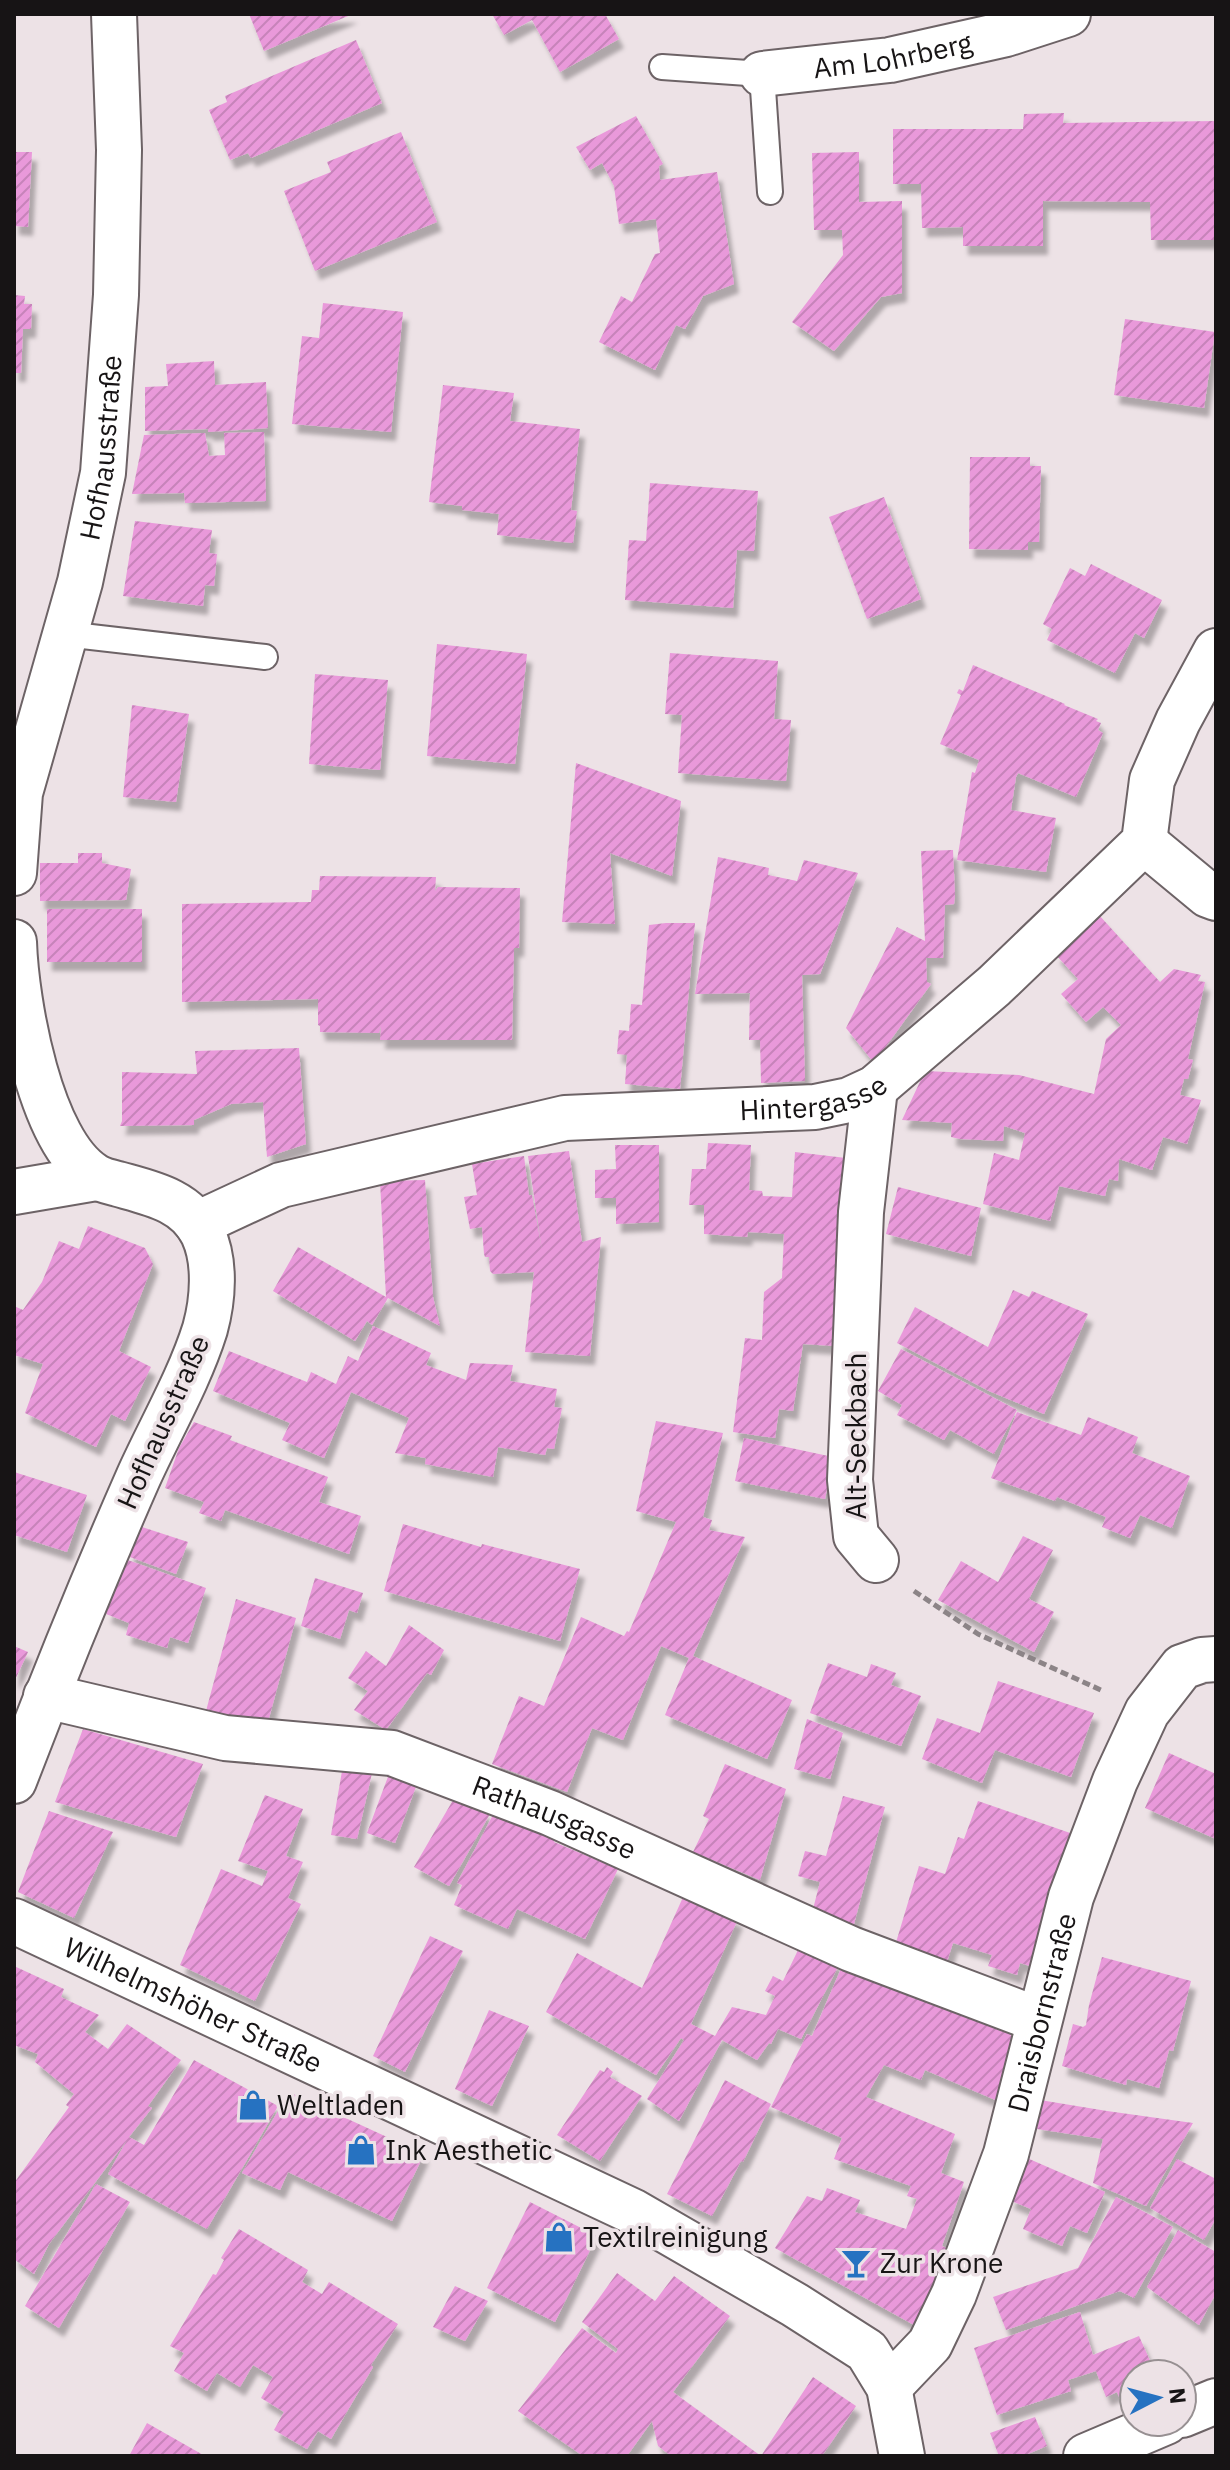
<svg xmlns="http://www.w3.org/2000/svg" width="1230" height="2470" viewBox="0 0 1230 2470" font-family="'IBM Plex Sans',sans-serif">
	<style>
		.building { fill: url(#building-hatch); filter: url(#shadow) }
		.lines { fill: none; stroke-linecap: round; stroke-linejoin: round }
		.lane-casing { stroke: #6d6366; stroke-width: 28 }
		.street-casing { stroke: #6d6366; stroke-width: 48 }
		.secondary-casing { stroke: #6d6366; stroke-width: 48 }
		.path { stroke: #8c8487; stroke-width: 5; stroke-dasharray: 8 4; stroke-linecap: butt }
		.lane { stroke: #fff; stroke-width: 24 }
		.street { stroke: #fff; stroke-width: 44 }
		.secondary { stroke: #fff; stroke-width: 44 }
		.labels { text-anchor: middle; stroke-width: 7; stroke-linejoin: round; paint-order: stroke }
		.street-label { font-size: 28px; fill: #171415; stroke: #ede2e6 }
		.poi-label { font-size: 28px; fill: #171415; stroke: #ede2e6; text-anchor: start }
	</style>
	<defs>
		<pattern id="building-hatch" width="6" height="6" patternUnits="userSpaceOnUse" patternTransform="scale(2)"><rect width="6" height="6" fill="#e999da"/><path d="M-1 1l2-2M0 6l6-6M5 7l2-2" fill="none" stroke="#c783ba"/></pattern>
		<filter id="shadow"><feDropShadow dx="5" dy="9" stdDeviation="2" flood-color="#0004"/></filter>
	</defs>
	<rect width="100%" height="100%" fill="#ede2e6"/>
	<path class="building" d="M249 14H353L264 51Z
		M492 14H605L619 39 560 72 532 20 504 35Z
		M356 40 382 103 251 158 248 153 230 160 209 110 227 102 225 96Z
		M1064 113 1063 123 1216 121V240H1151L1150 202 1043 201V246H963V227L922 228 921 184H893V129H1023L1024 114Z
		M636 116 663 164 659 166 660 180 717 172 734 284 703 296 685 329 676 325 655 370 599 342 621 296 632 302 655 254 660 253 656 219 619 224 614 186 602 163 590 170 576 147Z
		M401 132 437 222 315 271 284 191 331 172 327 162Z
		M14 152H32L28 227 14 226Z
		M859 152V202L902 201V293L881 297 834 351 792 322 843 255 842 230H814L812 153Z
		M14 295 25 296 24 304H32L31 329H23L21 373H14Z
		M323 303 403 312 391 432 292 424 302 336 319 338Z
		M1125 319 1215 332 1204 408 1114 395Z
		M214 361 215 385 266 382 268 428 208 432V429L145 431V387L168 386 166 364Z
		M443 385 514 393 510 421 580 429 571 510 577 511 573 543 497 535 499 514 462 510V506L429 502Z
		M264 432 266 501 185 503 184 493 132 494 144 435 205 433 209 456 225 455 224 433Z
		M970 457H1030V466H1041L1039 542H1028V550L969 549Z
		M650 483 758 491 754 551 737 550 733 608 625 600 629 540 646 541Z
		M884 497 921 599 867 619 829 517Z
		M135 521 212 530 209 553 217 554 214 586 205 585 203 606 123 596Z
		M1091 564 1162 600 1144 638 1135 633 1115 673 1047 640 1052 629 1043 624 1070 568 1085 576Z
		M437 644 527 654 515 764 427 756Z
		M670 653 778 661 774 719 791 720 786 781 678 773 682 715 665 714Z
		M973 665 1065 704 1064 705 1098 719 1096 721 1101 723 1098 730 1103 733 1076 797 1018 773 1016 777 1011 810 1056 818 1046 872 957 860 972 772 975 773 979 760 940 744 961 695 957 693 959 689 963 691Z
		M315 674 388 680 380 770 309 764Z
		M132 705 189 714 176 802 123 797Z
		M576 763 681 801 672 876 610 853 615 924 562 922Z
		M953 850 955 896 954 904 945 905 943 958H926L927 982 931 984 874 1063 846 1028 897 927 925 941 921 851Z
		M78 853H102V863L131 869 126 900 40 901V863H78Z
		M718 857 769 868 768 875 797 881 804 860 858 873 820 974 802 975 805 1081 761 1083 760 1040H749L750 993 695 994Z
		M320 876 436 877 435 891 438 887 520 888 519 948H514L512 1040H380L381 1026 379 1033 320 1032V1026L318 1025V999L182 1002V904L311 902 312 890H319Z
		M47 909H142V962H47Z
		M1099 915 1160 982 1174 969 1201 975 1198 981 1205 982 1188 1059 1193 1060 1188 1079H1184L1180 1095 1201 1100 1187 1144 1163 1137 1152 1170 1119 1159 1118 1181 1109 1179 1105 1196 1059 1186 1050 1221 983 1204 994 1153 1019 1160 1025 1133 1004 1126 1003 1141 960 1139 951 1137 952 1123 902 1120 925 1071 1019 1075 1094 1094 1106 1039 1121 1025 1103 1007 1086 1022 1061 994 1078 979 1055 954Z
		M666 923H695L680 1089 625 1084 627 1055 617 1054 619 1030 629 1031 631 1004 642 1005 649 925Z
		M299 1048 306 1144 267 1157 263 1102 231 1104 194 1120V1125L120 1126 122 1121V1072L197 1074 195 1051Z
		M708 1143 751 1145 749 1190 762 1191 763 1196 792 1197 795 1152 846 1158 834 1346 803 1344 793 1411 779 1409 775 1438 733 1432 745 1338 762 1340 764 1292 782 1278 784 1234 748 1232 747 1237 704 1234V1205H689L692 1169H706Z
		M615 1145H659V1222L616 1224V1198H595V1170L616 1169Z
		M569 1151 582 1242 601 1237 590 1356 525 1352 534 1272 493 1274 490 1271 489 1257H485L484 1254 482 1227 470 1229 464 1197 477 1195 472 1164 524 1156 529 1195H532L542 1250 528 1156Z
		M425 1180 433 1297 440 1326 388 1298 372 1325 367 1321 355 1341 273 1291 298 1247 386 1297 380 1181Z
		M898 1187 981 1208 971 1256 886 1234Z
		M88 1226 145 1248 153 1264 119 1351 151 1367 125 1421 111 1414 96 1447 25 1413 43 1364 14 1355V1306L23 1310 42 1282 59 1241 79 1249Z
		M1013 1290 1029 1297 1032 1291 1088 1314 1044 1414 989 1391 897 1343 915 1307 988 1347Z
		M373 1326 431 1353 426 1365 466 1380 470 1363 513 1365 510 1381 557 1389 554 1407 562 1408 554 1449 547 1448 545 1455 498 1447 493 1477 425 1464 426 1458 395 1453 409 1418 351 1392 324 1458 282 1440 290 1423 213 1391 229 1351 307 1382 311 1372 336 1384 348 1356 358 1361Z
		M901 1349 1017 1410 994 1454 950 1430 944 1440 897 1415 902 1405 878 1391Z
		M1017 1412 1081 1435 1088 1417 1138 1437 1132 1453 1190 1476 1172 1528 1140 1515 1130 1538 1102 1527 1106 1517 1057 1497 1055 1501 991 1478Z
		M656 1421 723 1433 703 1517 712 1520 709 1530 745 1537 693 1656 792 1700 767 1759 665 1715 689 1658 661 1646 623 1740 592 1728 567 1792 492 1764 519 1696 544 1706 581 1617 624 1636 627 1631 629 1632 676 1522 636 1511Z
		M194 1422 232 1436 230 1440 328 1477 319 1502 361 1516 349 1554 225 1510 221 1521 199 1513 204 1502 165 1488 179 1448Z
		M744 1438 833 1457 825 1499 735 1481Z
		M14 1472 87 1495 67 1552 14 1535Z
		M403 1524 481 1547 482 1544 580 1569 560 1641 384 1591Z
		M142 1527 188 1542 176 1574 127 1556Z
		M1023 1536 1053 1550 1029 1599 1054 1612 1034 1652 938 1600 961 1561 998 1582Z
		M125 1559 206 1588 188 1643 170 1637 167 1648 126 1635 129 1623 106 1614Z
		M315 1578 363 1593 357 1613 349 1610 340 1639 301 1626Z
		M236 1599 296 1618 268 1722 206 1711Z
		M409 1625 444 1650 431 1675 427 1673 386 1730 354 1710 368 1691 348 1678 366 1651 386 1666Z
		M14 1646 28 1652 14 1682Z
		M828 1663 867 1677 871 1664 896 1673 891 1685 921 1696 901 1746 810 1713Z
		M998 1681 1094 1713 1071 1777 995 1750 982 1783 922 1759 937 1718 980 1733Z
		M807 1719 843 1733 830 1779 794 1769Z
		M83 1729 203 1764 176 1837 55 1802Z
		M1169 1753 1216 1774V1839L1145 1808Z
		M725 1764 786 1789 760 1880 693 1852 709 1819 703 1816Z
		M342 1771 372 1773 357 1839 331 1835Z
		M389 1774 417 1784 395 1843 367 1833Z
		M265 1795 303 1809 286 1856 303 1862 288 1898 301 1904 255 2001 180 1965 221 1869 262 1886 268 1871 238 1861Z
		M456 1795 490 1814 449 1886 414 1867Z
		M843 1796 885 1807 854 1924 812 1913 820 1882 798 1876 805 1851 826 1856Z
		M978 1801 1073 1834 1030 1966 1020 1963 1017 1975 988 1966 992 1955 953 1943 946 1965 894 1949 919 1866 945 1874 958 1837 964 1839Z
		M49 1811 113 1832 74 1918 18 1892Z
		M494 1813 555 1838 554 1842 618 1869 585 1939 517 1909 508 1929 454 1905 462 1885 457 1883Z
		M684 1895 738 1919 691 2024 715 2036 732 2007 766 2015 775 1996 765 1991 773 1976 783 1981 800 1946 840 1963 801 2039 778 2029 771 2044 769 2043 757 2060 722 2040 679 2121 647 2099 684 2040 681 2038 656 2075 546 2012 577 1953 642 1988Z
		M430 1936 463 1951 405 2072 373 2056Z
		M1102 1957 1191 1981 1173 2051 1169 2050 1159 2088 1127 2079 1126 2085 1062 2066 1073 2024 1083 2027 1086 2025 1089 2005Z
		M843 1964 1008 2030 1014 2042 1000 2102 925 2070 921 2080 884 2065 866 2097 955 2134 941 2173 964 2182 942 2246 953 2251 914 2325 775 2248 807 2196 822 2201 827 2188 860 2200 855 2212 906 2229 917 2199 907 2196 911 2186 834 2159 842 2138 771 2107 807 2034 812 2036Z
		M14 1966 64 1989 61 1997 99 2015 85 2032 108 2049 127 2024 181 2060 148 2106 152 2108 129 2137 144 2145 194 2060 278 2106 207 2229 108 2174 127 2140 49 2244 34 2274 14 2259V2183L69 2107 66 2105 74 2094 35 2062 38 2054 14 2045Z
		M489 2010 529 2026 492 2106 455 2089Z
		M607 2067 613 2072 610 2077 642 2096 600 2161 557 2135 600 2070 604 2072Z
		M725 2080 771 2104 743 2162 741 2161 712 2216 667 2194Z
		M289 2092 424 2154 392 2221 288 2172 280 2190 242 2173Z
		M1040 2100 1107 2111 1193 2123 1146 2206 1093 2183 1103 2139 1037 2129Z
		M1027 2158 1105 2192 1087 2233 1070 2226 1062 2246 1023 2229 1031 2209 1009 2200Z
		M1177 2159 1216 2179V2218L1204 2240 1150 2208Z
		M96 2184 130 2202 59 2328 25 2306Z
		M1116 2197 1173 2227 1134 2298 1120 2291 1006 2330 993 2297 1078 2268Z
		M530 2202 597 2236 555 2322 487 2288Z
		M239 2229 308 2270 302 2282 322 2294 329 2282 398 2324 371 2365 373 2367 331 2439 318 2431 307 2449 274 2430 284 2412 261 2398 273 2377 253 2365 240 2387 217 2373 207 2391 174 2371 184 2353 170 2346 213 2274 216 2275 224 2260 221 2258Z
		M1178 2230 1216 2252V2293L1199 2325 1147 2287Z
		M617 2273 655 2301 674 2276 730 2316 673 2392 761 2456H671L658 2446 652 2421 627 2456H583L518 2411 582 2328 616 2353 618 2349 582 2322Z
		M455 2286 488 2301 465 2341 433 2327Z
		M1080 2312 1093 2355 1139 2336 1156 2374H1134V2409L1126 2413 1117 2392 1106 2397 1096 2371 1068 2380 1071 2391 997 2415 974 2348Z
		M813 2377 856 2406 822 2456H761Z
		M1035 2417 1047 2446 1023 2456H999L990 2433Z
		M147 2423 205 2456H129Z"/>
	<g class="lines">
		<g class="lane-casing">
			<path id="lane" d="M662 67 762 74 770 192
				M65 634 265 657"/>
		</g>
		<g class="street-casing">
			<g id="street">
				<path id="s1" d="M762 74 890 60 1006 34 1068 14"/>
				<path d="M1144 842 1208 895 1216 898"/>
				<path id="s2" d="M14 873 20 793 80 582 103 473 116 295 119 150 114 14"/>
				<path d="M14 942C16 1002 40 1143 95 1176 101 1180 110 1182 118 1184 150 1193 187 1200 203 1234 216 1262 213 1300 205 1329 189 1380 160 1429 138 1478 94 1578 53 1679 14 1781"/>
				<path d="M875 1088 861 1212 850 1480 856 1536 876 1560"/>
				<path d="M14 1192 96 1178"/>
				<path id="s3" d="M197 1224 281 1185 565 1118 815 1107 849 1100 875 1088 994 986 1144 842 1152 780 1178 721 1216 651"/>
				<path id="s4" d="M46 1696 225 1738 392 1753 550 1813 851 1949 1039 2020"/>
				<path id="s5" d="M889 2387 930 2344 954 2294 1006 2154 1071 1897 1115 1781 1147 1712 1182 1667 1202 1660 1216 1659"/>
				<path d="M1182 2415 1216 2401"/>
				<path d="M1086 2456 1166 2422"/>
			</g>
		</g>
		<g class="secondary-casing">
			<g id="secondary">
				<path id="s6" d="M14 1921 634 2212 795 2305 867 2351 889 2387 902 2456"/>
			</g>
		</g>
		<path class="path" d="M914 1591 978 1634 1103 1691"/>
		<use href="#lane" class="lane"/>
		<use href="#street" class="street"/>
		<use href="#secondary" class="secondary"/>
	</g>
	<defs>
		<g id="shop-bare" transform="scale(2.4)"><path d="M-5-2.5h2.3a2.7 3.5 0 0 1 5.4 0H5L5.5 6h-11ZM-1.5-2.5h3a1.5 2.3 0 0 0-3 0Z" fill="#2672c1" stroke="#ede2e6" stroke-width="2.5" paint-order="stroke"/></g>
		<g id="bar-bare" transform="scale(2.4)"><path d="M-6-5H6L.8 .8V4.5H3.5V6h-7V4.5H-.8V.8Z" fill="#2672c1" stroke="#ede2e6" stroke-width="2.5" paint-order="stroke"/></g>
	</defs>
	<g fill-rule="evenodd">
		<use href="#shop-bare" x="253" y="2105"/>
		<use href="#shop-bare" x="361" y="2150"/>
		<use href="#shop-bare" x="559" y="2237"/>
		<use href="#bar-bare" x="856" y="2263"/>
	</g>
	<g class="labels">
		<g class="street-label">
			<text dy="10" stroke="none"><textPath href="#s1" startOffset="132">Am Lohrberg</textPath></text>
			<text dy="10" stroke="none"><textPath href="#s2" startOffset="436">Hofhausstraße</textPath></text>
			<text dy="10" stroke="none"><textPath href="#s3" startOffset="634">Hintergasse</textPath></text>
			<text transform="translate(163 1422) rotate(-66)" y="10">Hofhausstraße</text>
			<text transform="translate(856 1436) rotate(-90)" y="10">Alt-Seckbach</text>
			<text dy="10" stroke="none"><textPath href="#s4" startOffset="526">Rathausgasse</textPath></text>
			<text dy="10" stroke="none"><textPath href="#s6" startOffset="198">Wilhelmshöher Straße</textPath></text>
			<text dy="10" stroke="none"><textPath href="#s5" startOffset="410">Draisbornstraße</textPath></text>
		</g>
		<g class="poi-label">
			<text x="277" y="2115">Weltladen</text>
			<text x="385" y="2160">Ink Aesthetic</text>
			<text x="583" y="2247">Textilreinigung</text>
			<text x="880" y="2273">Zur Krone</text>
		</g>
	</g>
	<rect width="1230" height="2470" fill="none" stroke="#171415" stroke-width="32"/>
	<g transform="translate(1158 2398) rotate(84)"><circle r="38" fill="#ede2e6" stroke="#979092" stroke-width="2"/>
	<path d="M0-6L14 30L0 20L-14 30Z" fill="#2672c1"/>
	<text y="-12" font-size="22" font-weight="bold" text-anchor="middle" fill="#171415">N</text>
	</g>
</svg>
